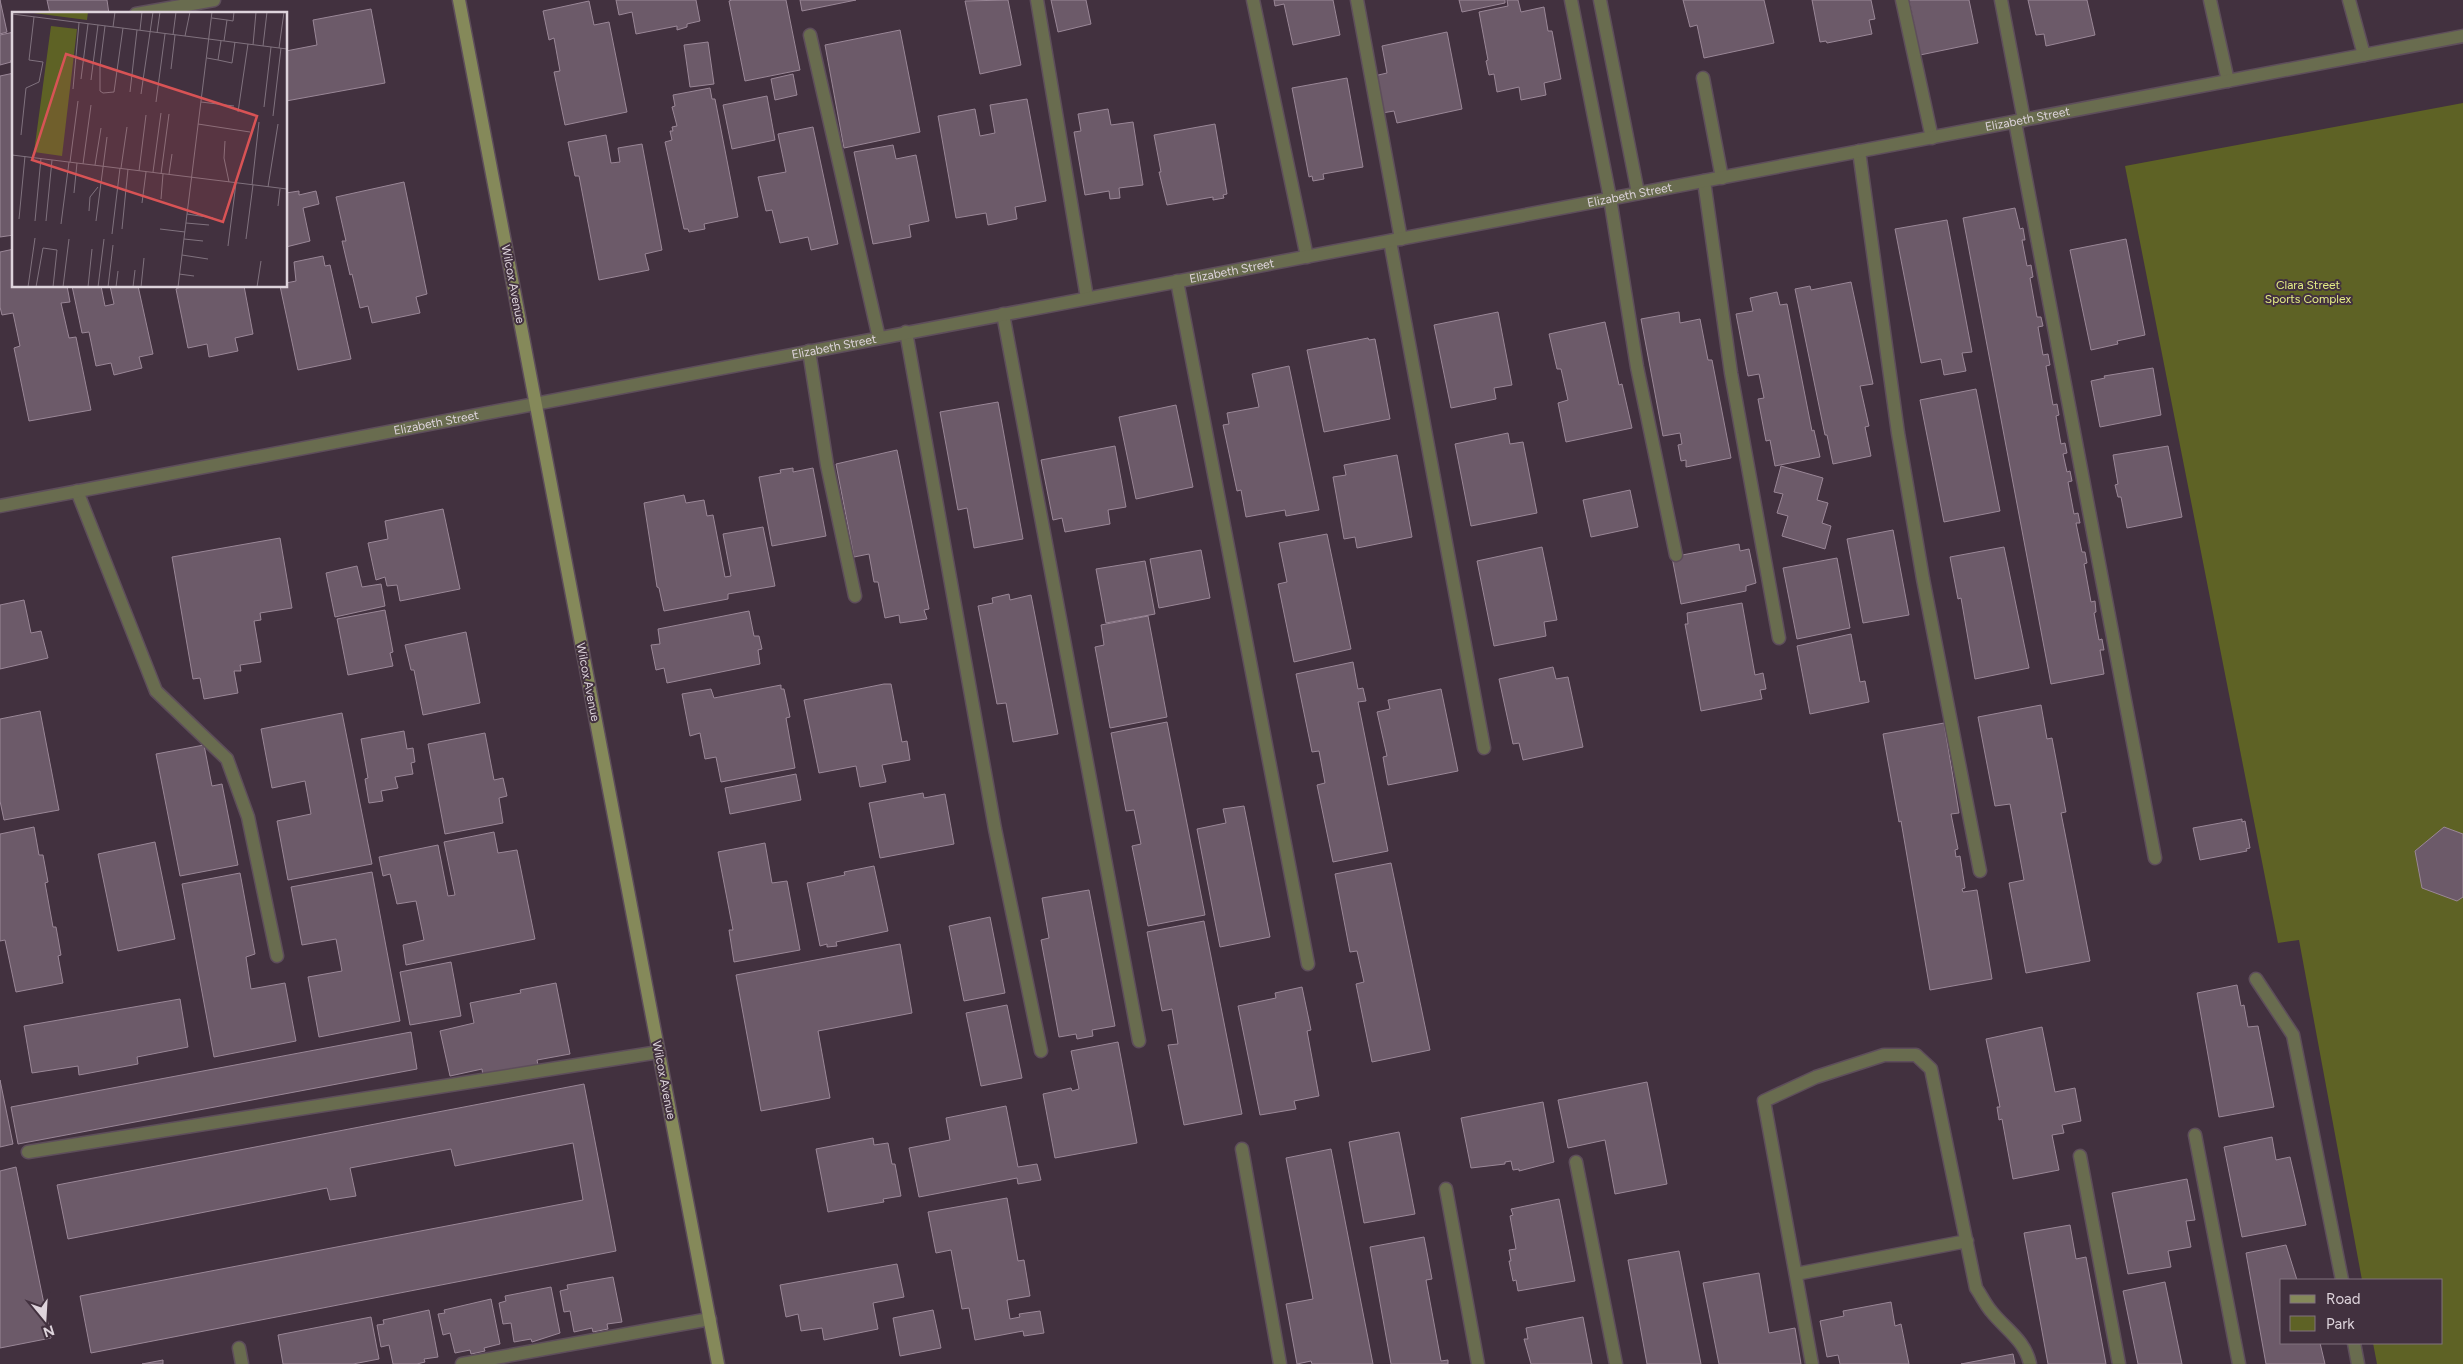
<svg xmlns="http://www.w3.org/2000/svg" width="2463" height="1364" viewBox="0 0 2463 1364" font-family="Figtree,sans-serif">
	<style>
		.green { fill: #5e6225 }
		.building { fill: #6c5a69; stroke: #9a8797 }
		.lines { fill: none; stroke-linecap: round; stroke-linejoin: round }
		.lane-casing { stroke: #5e4e5b; stroke-width: 15 }
		.street-casing { stroke: #5e4e5b; stroke-width: 15 }
		.secondary-casing { stroke: #5e4e5b; stroke-width: 15 }
		.lane { stroke: #696c4f; stroke-width: 12 }
		.street { stroke: #696c4f; stroke-width: 12 }
		.secondary { stroke: #85895a; stroke-width: 12 }
		.labels { text-anchor: middle; stroke-width: 4; stroke-linejoin: round; paint-order: stroke }
		.street-label { font-size: 12px; fill: #ded4dc; stroke: #42313f }
		.park-label { font-size: 12px; fill: #e4ec85; stroke: #42313f }
		.inset-road { fill: none; stroke: #80727e; stroke-width: 1 }
		.view { fill: #d85355; fill-opacity: 0.15; stroke: #d85355; stroke-width: 2.5 }
		.inset-edge { fill: none; stroke: #ded4dc; stroke-width: 2.5 }
	</style>
	<rect width="100%" height="100%" fill="#42313f"/>
	<path class="green" d="M2463 103V1364H2377L2373 1343H2442V1280H2362L2299 940 2278 943 2125 166Z"/>
	<path class="building" d="M0 0 7 32 0 34Z
		M47 0H107L109 14H50Z
		M616 0H696L700 21 687 24V27L677 30V26L636 34 632 12 619 15Z
		M732 0H786L800 70 745 81 729 1Z
		M800 0H856L802 11Z
		M1008 0 1021 65 980 74 965 1Z
		M1051 0H1086L1091 24 1058 32Z
		M1274 0H1333L1340 35 1293 45 1284 4 1275 6Z
		M1459 0H1505V3L1462 12Z
		M1507 0H1518L1521 12 1544 7 1548 31H1552L1561 79 1544 83 1546 95 1521 100 1519 87 1497 92 1494 74 1489 75 1486 61 1488 60 1479 12 1508 6Z
		M1683 0H1764L1774 43 1704 58 1697 25 1690 27Z
		M1812 0H1871L1875 19 1869 20 1872 34 1827 43 1826 41 1820 42Z
		M1909 0H1969L1978 43 1920 55Z
		M2028 0H2087L2095 35 2046 46 2044 34 2036 35Z
		M589 1 594 25 609 22 627 112 565 125 554 72 560 71 554 38 549 40 543 11Z
		M371 9 385 83 286 101V51L317 45 313 20Z
		M900 30 920 132 844 148 825 45Z
		M14 32V60H11V62L0 65V35Z
		M1447 32 1462 109 1397 123 1394 111 1382 113 1374 76 1387 73 1382 46Z
		M708 42 714 84 690 87 684 45Z
		M14 73V235L0 237V76Z
		M793 74 797 95 775 100 771 79Z
		M1347 78 1363 167 1323 174 1324 179 1313 181 1312 176 1309 177 1292 88Z
		M710 88 712 99H715L738 217 704 224 705 229 689 232 688 229H684L665 142 672 140 670 131H673L672 127 677 126 672 107 675 106 673 95Z
		M767 96 775 140 732 149 723 105Z
		M1027 99 1046 201 1015 207 1017 219 988 225 986 213 956 218 938 116 975 109 980 136 995 133 990 105Z
		M1108 109 1111 125 1133 122 1143 185 1119 188 1120 198 1110 199 1109 191 1085 195 1074 132 1081 131 1078 114Z
		M1215 124 1227 194 1223 195 1224 198 1213 200V197L1167 205 1159 172H1161L1154 135Z
		M813 127 838 244 811 250 808 237 780 243 772 210 766 211 758 177 786 172 778 134Z
		M606 135 611 163 620 162 618 148 642 144 662 250 645 254 649 270 599 280 579 176H575L568 142Z
		M893 145 896 159 916 155 929 221 909 225 911 237 873 244 854 152Z
		M404 182 427 294 416 297 420 313 372 323 368 306 360 308 352 274 350 275 342 241H346L336 197Z
		M299 191V195L316 191 319 204 303 208 310 241 286 247V193Z
		M2015 208 2020 229 2023 228 2025 240H2022L2027 266 2031 265 2033 277 2030 278 2037 317H2041L2043 326 2038 327 2043 355 2048 354 2050 365 2046 366 2053 405 2057 404 2059 415 2056 416 2061 444 2065 443 2067 453 2063 454 2067 472 2070 471 2072 481 2068 482 2074 514 2078 513 2080 523H2076L2082 552H2085L2087 563 2084 564 2091 602 2095 601 2096 612 2094 613 2099 640 2102 639 2104 650H2100L2104 674 2051 684 1963 218Z
		M1947 220 1972 352 1962 353 1966 371 1944 375 1941 359 1921 363 1895 229Z
		M2126 239 2145 335 2117 341 2118 344 2091 350 2070 250Z
		M14 249V286H67L70 302 61 303 69 338 76 337 91 410 29 421 14 348 20 346 13 313 2 315 0 307V252Z
		M323 256 325 266 330 265 351 359 298 370 280 286H286V283L296 281 294 262Z
		M1851 282 1873 384 1860 386 1869 426 1865 427 1871 456 1833 464 1827 435H1825L1795 289 1810 286 1811 290Z
		M72 286H101L105 306 114 304 110 286H138L153 354 139 357 142 368 114 375 111 363 96 366 89 332 82 333Z
		M182 286H244L253 334 235 338 238 351 209 357 207 344 188 348 176 289Z
		M1777 292 1780 305 1787 304 1812 431 1814 430 1820 457 1775 466 1770 440 1766 441 1758 399 1764 398 1759 374 1748 376 1736 314 1753 311 1750 298Z
		M1498 312 1512 385 1494 388 1496 399 1451 408 1434 325Z
		M1679 312 1680 323 1700 319 1708 360H1712L1731 458 1686 467V460L1681 461 1678 445 1682 444 1680 433 1663 436 1641 319Z
		M1605 322 1619 385 1622 384 1632 428 1566 442 1558 403 1568 400 1561 369H1557L1549 334Z
		M1368 338 1369 340 1375 339 1390 419 1324 432 1307 350Z
		M1289 366 1319 510 1286 516 1285 510 1246 517 1241 490 1237 491 1223 425 1229 424 1227 413 1259 407 1252 374Z
		M2153 368 2161 415 2100 427 2091 381 2105 378 2104 376Z
		M1976 389 2000 511 1944 522 1920 400Z
		M998 402 1023 539 974 548 967 508 958 510 940 412Z
		M1176 405 1193 487 1136 499 1119 417Z
		M1508 433 1510 444 1523 442 1537 513 1471 526 1455 444Z
		M1115 446 1126 507 1108 510 1110 524 1065 532 1062 518 1053 520 1041 460Z
		M2168 446 2182 517 2127 528 2121 497H2118L2115 485 2118 484 2113 455Z
		M897 450 929 609 924 610 927 619 900 623 899 615 885 618 878 582H874L869 554 854 557 836 464Z
		M1397 455 1412 537 1357 548 1355 537 1344 539 1333 477 1346 475 1344 465Z
		M1781 466 1823 478 1817 500 1828 503 1822 523 1831 526 1825 549 1782 536 1788 516 1777 513 1783 494 1774 492Z
		M793 468V472L813 468 826 536 772 546 759 477 781 473 780 470Z
		M1630 490 1638 527 1591 537 1583 500Z
		M684 495 686 503 704 500 707 516 713 515 725 577 731 576 723 534 763 527 775 586 728 594V599L664 611 659 588 657 587 644 503Z
		M443 509 460 589 400 601 397 585 387 586 385 577 376 580 368 543 388 539 385 521Z
		M1893 530 1909 615 1863 623 1847 539Z
		M1327 534 1351 649 1294 662 1278 584 1287 582 1279 543Z
		M280 538 292 608 260 613 261 620 254 621 261 662 240 665 241 671H234L238 693 204 699 200 678 193 679 172 557Z
		M1739 544 1740 551 1749 549 1756 583 1746 586V591L1681 604 1672 557Z
		M1542 547 1557 620 1544 622 1546 636 1494 646 1477 561Z
		M2004 547 2029 668 1975 679 1961 598 1958 599 1950 557Z
		M1201 550 1210 598 1159 608 1150 559Z
		M1837 558 1850 628 1797 639 1783 568Z
		M1145 561 1155 614 1106 623 1096 569Z
		M357 566 362 587 381 584 385 606 335 617 326 573Z
		M1009 594 1010 600 1031 595 1058 734 1013 742 1006 703 997 704 978 606 993 603 992 598Z
		M24 600 31 633 41 631 48 658 0 669V605Z
		M1742 603 1755 675 1763 673 1766 689 1760 690 1762 699 1701 711 1685 624H1688L1687 613Z
		M385 610 393 652 390 653 393 666 348 675 337 619Z
		M749 611 754 636H759L762 649 758 650 760 664 667 683 664 668 656 670 651 645 660 644 658 629Z
		M1148 616 1167 717 1110 728 1095 647 1104 645 1101 625Z
		M466 632 480 703 423 715 414 670H411L405 645Z
		M1851 634 1860 682 1865 681 1869 702 1810 714 1797 646Z
		M1353 662 1358 689 1363 688 1366 701 1358 702 1388 851 1333 862 1317 785 1325 783 1319 751 1312 752 1296 674Z
		M1553 667 1556 679 1568 677 1583 747 1523 760 1519 743 1513 744 1499 679Z
		M884 684H891L902 742 907 741 910 760 882 765 886 782 860 787 856 766 819 773 804 700Z
		M781 685V689H784L790 717 786 718 795 768 721 782 716 757 705 759 700 733 690 736 682 694 711 689 714 698Z
		M1441 689 1458 771 1388 785 1383 757 1387 756 1377 712 1390 709 1388 700Z
		M2041 705 2047 739 2052 738 2066 812 2061 813 2090 961 2026 973 2009 883 2024 880 2010 804 1995 806 1978 717Z
		M40 711 59 810 4 820 0 801V719Z
		M342 713 372 864 288 880 277 821 311 814 305 781 272 788 261 729Z
		M1167 722 1205 915 1148 926 1132 846 1141 844 1134 810 1126 811 1111 733Z
		M1944 723 1959 813 1951 814 1958 849 1955 850 1956 857 1960 856 1965 888 1962 889 1963 892 1977 890 1992 979 1930 990 1901 821 1899 822 1883 734Z
		M404 731 407 749 413 748 415 762 411 763 413 774 395 777 398 788 381 791 383 801 369 803 365 779 368 778 361 739Z
		M485 733 494 780 503 778 507 796 499 798 503 823 445 834 428 744Z
		M204 745 212 786 222 784 238 865 180 876 156 754Z
		M796 774 801 800 730 814 725 788Z
		M923 793 924 798 945 794 954 844 880 858 869 803Z
		M1244 806 1270 937 1220 947 1197 829 1226 823 1223 809Z
		M2242 819V822L2245 821 2250 848 2246 849 2247 851 2200 860 2193 828Z
		M34 827 39 855H43L48 882 45 883 53 927H56L61 955 58 956 63 983 16 992 5 940 0 941V834Z
		M2444 827 2463 834V897L2457 901 2422 888 2415 851Z
		M494 832 498 853 517 850 535 939 406 965 403 945 424 940 416 901 397 904 390 874 383 876 379 857 438 845 448 896 455 895 444 842Z
		M155 842 175 939 118 951 98 854Z
		M765 843 772 883 787 881 800 950 734 962 729 930H733L718 852Z
		M1391 863 1430 1050 1372 1062 1356 984 1364 982 1357 951 1350 952 1335 874Z
		M874 866 888 931 836 942 837 946 827 947V944L820 946 807 883 845 875 844 872Z
		M372 872 400 1021 319 1037 308 977 342 971 336 939 302 945 291 887Z
		M240 873 255 954 246 957 251 989 285 983 296 1041 214 1057 182 884Z
		M1089 890 1115 1026 1092 1030 1093 1036 1077 1039 1076 1034 1059 1037 1041 940 1049 938 1042 898Z
		M990 917 1005 993 964 1001 949 926Z
		M1204 921 1242 1114 1184 1125 1168 1045 1178 1044 1172 1009 1162 1011 1147 932Z
		M900 944 912 1013 818 1031 830 1098 761 1111 736 975Z
		M451 962 461 1016 410 1025 400 972Z
		M556 983 570 1054 537 1060 538 1065 483 1076 482 1069 450 1076 440 1031 474 1023 470 1003 521 993 520 990Z
		M2237 985 2241 1006 2244 1005 2248 1027 2258 1026 2274 1107 2219 1117 2197 993Z
		M1302 987 1311 1030 1307 1031 1319 1096 1294 1101 1296 1109 1260 1115 1238 1006 1276 998 1275 993Z
		M180 999 188 1047 137 1057 138 1064 79 1075 78 1066 32 1073 24 1026Z
		M1007 1005 1022 1078 981 1086 966 1013Z
		M2042 1027 2055 1092 2075 1088 2081 1121 2062 1125 2064 1133 2052 1135 2059 1170 2013 1179 2002 1119 1999 1120 1997 1107H2000L1986 1039Z
		M411 1032 417 1069 18 1144 11 1107Z
		M1118 1042 1137 1143 1055 1158 1043 1094 1071 1088 1072 1091 1079 1089 1071 1051Z
		M0 1080 13 1144 0 1147Z
		M1647 1082 1667 1184 1615 1194 1605 1140 1568 1148 1558 1100Z
		M584 1084 616 1251 91 1353 80 1296 583 1200 573 1143 455 1166 451 1149 350 1168 356 1196 330 1200 327 1188 68 1239 57 1185Z
		M1543 1102 1554 1162 1519 1171V1169L1513 1170 1511 1161 1505 1162V1164L1471 1168 1461 1118Z
		M1006 1106 1018 1167 1037 1164 1041 1180 1018 1184 1017 1178 919 1197 909 1148 950 1140 946 1118Z
		M1399 1132 1415 1214 1364 1223 1349 1142Z
		M2272 1137 2276 1160 2290 1157 2306 1225 2242 1237 2224 1147Z
		M873 1138 874 1145 888 1143 892 1164H895L901 1196 883 1199 884 1202 828 1212 816 1149Z
		M1331 1149 1373 1364H1312L1311 1361 1297 1364 1286 1304 1313 1299 1286 1158Z
		M16 1167 51 1338 0 1348V1171Z
		M2187 1179 2195 1220 2186 1221 2191 1247 2168 1251 2171 1267 2128 1274 2112 1193Z
		M1007 1198 1018 1261 1024 1260 1030 1296 1007 1300 1010 1319 1020 1317 1019 1314 1040 1311 1044 1333 1024 1336 1023 1331 975 1340 969 1308 962 1309 951 1250 936 1253 928 1212Z
		M1559 1199 1575 1281 1518 1291 1516 1280 1513 1281 1509 1261H1511L1509 1250 1516 1249 1510 1216 1513 1215 1511 1209Z
		M2070 1225 2076 1259 2086 1257 2106 1364H2048L2024 1233Z
		M1424 1237 1432 1279 1426 1280 1441 1361 1448 1360V1364H1391L1370 1247Z
		M2286 1245 2297 1280H2282V1343H2320L2325 1364H2266L2246 1253Z
		M1679 1251 1701 1364H1647L1628 1260Z
		M897 1264 904 1297 873 1303 878 1329 824 1340 822 1328 801 1331 798 1314 786 1317 780 1285Z
		M1759 1273 1769 1333 1795 1328 1801 1364H1719L1703 1283Z
		M613 1277 622 1322 607 1324 608 1329 593 1332 592 1328 574 1332 570 1311 564 1312 560 1291 568 1289 567 1285Z
		M2165 1282 2182 1364H2138L2123 1291Z
		M551 1287 560 1333 532 1342 531 1339 514 1342 511 1323 503 1324 499 1303 506 1301 505 1296Z
		M491 1299 500 1344 484 1348 485 1351 471 1354 470 1350 455 1353 450 1333 443 1335 438 1314 445 1313 444 1310Z
		M1891 1302 1895 1326 1901 1324 1909 1364H1840L1838 1355 1827 1357 1820 1321 1844 1316 1843 1311Z
		M429 1310 438 1357 424 1359 425 1362 417 1364H393L389 1345 381 1347 377 1325 384 1324 383 1320Z
		M933 1310 941 1348 900 1356 893 1318Z
		M371 1317 379 1359 353 1364H283L278 1335Z
		M1583 1317 1592 1364H1531L1524 1339H1528L1526 1328Z
		M2013 1354 2015 1364H1961Z
		M163 1360V1364H142Z"/>
	<g class="lines">
		<g class="lane-casing">
			<path id="lane" d="M1037 0 1087 298
				M1253 0 1307 257
				M1357 0 1401 239
				M1571 0 1610 198 1637 367 1676 555
				M1600 0 1638 193
				M1902 0 1932 138
				M2001 0 2024 120
				M2210 0 2228 81
				M2349 0 2364 55
				M136 14 214 0
				M810 35 879 338
				M1703 78 1722 178
				M2015 122 2155 858
				M1859 151 1898 433 1923 579 1980 871
				M1704 181 1731 373 1779 638
				M1390 241 1484 748
				M1177 281 1308 964
				M1003 314 1139 1041
				M906 332 995 829 1041 1051
				M809 351 827 465 855 596
				M77 491 156 691 227 759 248 817 277 956
				M2256 979 2293 1035 2342 1280
				M2195 1135 2239 1364
				M1242 1149 1280 1364
				M28 1152 659 1052
				M2080 1156 2119 1364
				M1576 1162 1616 1364
				M1446 1189 1478 1364
				M1796 1274 1967 1241
				M2354 1343 2358 1364
				M239 1348 242 1364
				M462 1364 710 1319
				M1812 1364 1764 1101 1816 1077 1884 1055H1916L1931 1069 1976 1288C1981 1295 1985 1304 1991 1311 2005 1329 2025 1340 2030 1364"/>
		</g>
		<g class="street-casing">
			<g id="street">
				<path id="s1" d="M0 506 2463 36"/>
			</g>
		</g>
		<g class="secondary-casing">
			<path id="secondary" d="M459 0 718 1364"/>
		</g>
		<use href="#lane" class="lane"/>
		<use href="#street" class="street"/>
		<use href="#secondary" class="secondary"/>
	</g>
	<g class="labels">
		<g class="street-label">
			<text dy="4" stroke="none"><textPath href="#s1" startOffset="2064">Elizabeth Street</textPath></text>
			<text dy="4" stroke="none"><textPath href="#s1" startOffset="1659">Elizabeth Street</textPath></text>
			<text dy="4" stroke="none"><textPath href="#s1" startOffset="1254">Elizabeth Street</textPath></text>
			<text transform="translate(513 284) rotate(79)" y="4">Wilcox Avenue</text>
			<text dy="4" stroke="none"><textPath href="#s1" startOffset="849">Elizabeth Street</textPath></text>
			<text dy="4" stroke="none"><textPath href="#s1" startOffset="444">Elizabeth Street</textPath></text>
			<text transform="translate(588 682) rotate(79)" y="4">Wilcox Avenue</text>
			<text transform="translate(664 1080) rotate(79)" y="4">Wilcox Avenue</text>
		</g>
		<g class="park-label">
			<text x="2308" y="289">Clara Street<tspan x="2308" dy="14">Sports Complex</tspan></text>
		</g>
	</g>
	<g transform="translate(12 12)">
		<rect width="275" height="275" fill="#42313f"/>
		<path d="M14 0H76L75 8ZM39 14 65 17 50 144 22 140Z" fill="#5e6225"/>
		<path class="inset-road" d="M0 2 275 37M200 6 215 8 212 29M215 8 221 9 222 0M93 14 88 54V79L91 81 102 80 111 16M101 15 103 0M128 18 130 0M145 21 148 0M161 23 164 0M173 24 178 0M241 33 244 0M251 34 255 0M267 36 272 0M195 46 206 48 209 29M206 48 220 51 223 30M159 57 163 23M69 67 76 12M79 68 86 13M61 77 67 11M118 80 125 18M129 82 141 0M144 90 153 22M189 90 222 94M252 95 259 35M226 100 236 32M261 104 269 36M186 112 238 120M9 123 14 76 27 70 31 50 17 48 22 5M213 129 212 146 217 170M0 143 275 177M58 150 66 89M71 152 79 93M83 153 89 116M109 156 115 115M127 159 134 103M141 160 149 101M149 162 157 102M157 162 160 142M240 173 247 110M256 175 266 112M62 181 65 151M149 187 151 162M130 191 134 160M266 194 268 177M77 199 78 185 86 175M175 202 201 206M7 207 13 144M23 209 29 146M34 209 40 148M84 209 95 125M174 211 197 213M49 212 57 150M110 217 116 157M148 217 173 220M100 222 108 156M172 227 191 229M234 227 241 173M216 234 224 171M170 243 196 247M167 262 182 264M16 275 23 226M24 275 31 236 45 238 41 275M51 275 57 227M76 275 80 237M86 275 92 227M96 275 101 233M104 275 106 259M121 275 123 258M129 275 132 246M166 275 200 0M245 275 249 249"/>
		<path class="view" d="M54 42 245 104 211 210 20 148Z"/>
		<rect width="275" height="275" class="inset-edge"/>
	</g>
	<rect x="2280" y="1279" width="162" height="65" fill="#42313f" stroke="#80727e"/>
	<rect x="2290" y="1295" width="25" height="8" fill="#85895a" stroke="#80727e"/>
	<text x="2326" y="1304" font-size="15" fill="#ded4dc">Road</text>
	<rect x="2290" y="1316" width="25" height="15" fill="#5e6225" stroke="#80727e"/>
	<text x="2326" y="1329" font-size="15" fill="#ded4dc">Park</text>
	<g transform="translate(45 1319) rotate(162)" stroke="#42313f" stroke-width="4" paint-order="stroke">
	<path d="M0-4L9 19L0 12L-9 19Z" fill="#ded4dc"/>
	<text y="-8" font-size="14" font-weight="bold" text-anchor="middle" fill="#ded4dc">N</text>
	</g>
</svg>
